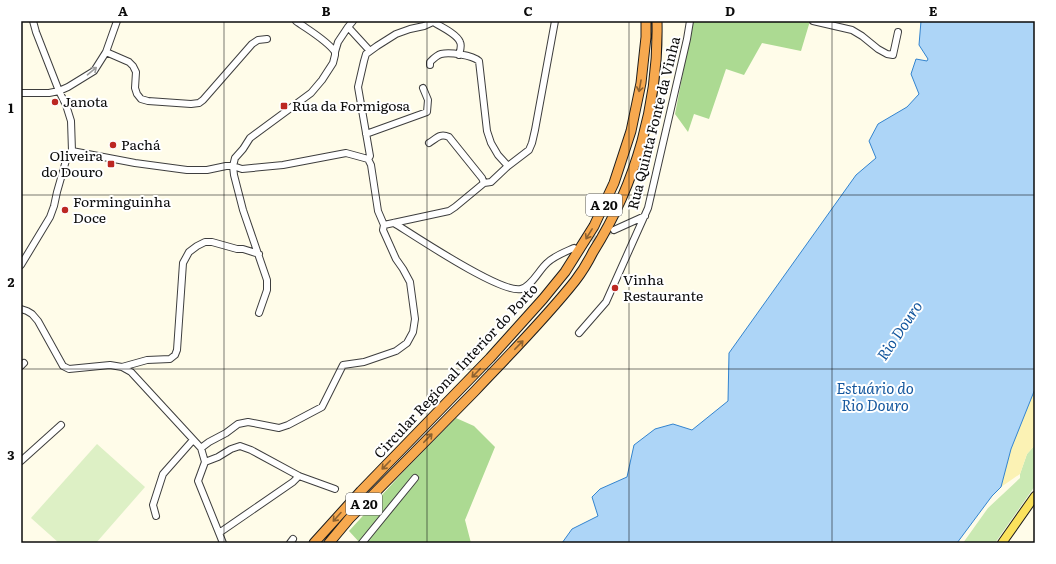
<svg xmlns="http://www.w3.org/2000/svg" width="1056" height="564" viewBox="0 0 1056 564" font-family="Literata,serif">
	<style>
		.green { fill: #cae9b3 }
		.forest { fill: #acda92 }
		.sand { fill: #fbf2b4 }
		.pitch { fill: #ddf0c5 }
		.water { fill: #add5f7; stroke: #3384cf }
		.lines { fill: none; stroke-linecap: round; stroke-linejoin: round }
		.minor-tunnel { stroke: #dad8c8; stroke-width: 6; stroke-dasharray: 6 3; stroke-linecap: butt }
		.minor-casing { stroke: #3e3e3e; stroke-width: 8 }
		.major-casing { stroke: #1c1c1c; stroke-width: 10 }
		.highway-casing { stroke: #1c1c1c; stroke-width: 11 }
		.minor { stroke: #fff; stroke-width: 6 }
		.major { stroke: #fbe25d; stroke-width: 8 }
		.highway { stroke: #f7a94f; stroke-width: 9 }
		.oneway { stroke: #9d9d9d }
		.oneway2 { stroke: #8d6230 }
		.grid { fill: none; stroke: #0b0b0b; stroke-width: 1; stroke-opacity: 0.55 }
		.poi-dot { fill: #bc2722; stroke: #fff; stroke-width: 1.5 }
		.labels { text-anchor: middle; stroke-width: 4; stroke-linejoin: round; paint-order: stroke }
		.shield { fill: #fff; stroke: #545454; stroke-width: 1 }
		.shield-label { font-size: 13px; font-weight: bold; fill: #0b0b0b }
		.poi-label { font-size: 14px; fill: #0b0b0b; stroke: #fff; text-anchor: start }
		.street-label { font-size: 14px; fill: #0b0b0b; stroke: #fff }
		.water-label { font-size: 15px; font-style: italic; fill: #13569d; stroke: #fff }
		.neatline { fill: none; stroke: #0b0b0b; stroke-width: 1.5 }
		.grid-label { font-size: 13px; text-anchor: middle; font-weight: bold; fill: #0b0b0b }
	</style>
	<rect width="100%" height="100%" fill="#fffce9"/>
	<path class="green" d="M1035 445V486L995 543H963L988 508 1020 478V474L1027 454Z"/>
	<path class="forest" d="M693 21H810L801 51 762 43 744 75 726 69 709 119 694 114 688 132 675 114Z
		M456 418 474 426 495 447 465 520 471 543H360L349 531 404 471Z"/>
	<path class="sand" d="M1035 389V445L1027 454 1020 474 1001 487 1011 449Z"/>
	<path class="pitch" d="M97 444 145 487 96 543H59L31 518Z"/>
	<path class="water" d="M921 21H1035V389L1011 449 1001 487 992 496 957 543H562L572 529 598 516 592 497 600 489 627 477 634 445 655 429 673 424 692 430 728 401 729 353 856 175 876 158 869 141 878 124 907 107 919 94 911 74 916 59 927 61 928 59 919 45Z"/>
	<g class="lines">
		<path class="minor-tunnel" d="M583 244 614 230"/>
		<g class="minor-casing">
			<path id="minor" d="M296 21C307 29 328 41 335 52
				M813 21 852 30 862 36 878 49 887 54 893 55 898 32
				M433 22C440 26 457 34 460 42 462 46 460 51 459 55
				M348 27 370 51
				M106 52 129 62 133 66 136 72 135 88 137 94 141 99 148 101 191 104 199 103 203 100 252 44 258 40 267 39
				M430 65V62C434 58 437 55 441 54 450 52 472 55 479 61L487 131 491 143 498 155 508 166
				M21 93H49L59 91 68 87 94 71 106 52 117 21
				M366 134 427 112 428 100 423 88
				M429 143C437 138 440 133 449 137L482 178 484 183
				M72 151 135 163 187 170H207L226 166H233L242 169 283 165 346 153 368 159
				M368 159 370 156 358 87 364 61 366 54 377 46 396 34 410 29 424 26 435 21
				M368 159 371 165 378 211 384 225
				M394 223C415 236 501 294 521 289 532 286 539 270 547 263 554 256 565 252 574 248
				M384 225 449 211 455 207 484 183 491 182 508 166 529 150 532 143 535 130 555 21
				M614 230 645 216
				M21 265 50 217 54 206 57 192 67 157 72 151 71 121 66 105 59 91 36 32 33 21
				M21 309 27 311 32 314 38 321 63 366 69 369 110 365 122 367 131 372 201 448 205 462 198 481 223 543
				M259 313 267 290V280L243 210 234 175 233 166 235 158 243 149 250 138 311 93 322 80 333 63 335 55V52L338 42 348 27 353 21
				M579 333 606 302 648 208 687 39 690 21
				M21 366 24 363
				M122 367 147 360 170 359 175 355 177 350 183 263 189 252 197 246 205 242H212L237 249H243L259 254
				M201 448 209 442 226 433 238 424 248 422 279 428 288 425 322 407 343 365 364 362 396 351 407 343 413 332 415 319 410 282 403 269 396 259 383 230 384 225
				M21 461 61 425
				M205 462 218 457 231 449 240 446 251 450 299 476 335 489
				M156 516 153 505 163 474 193 440
				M219 533 293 482 299 476
				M290 543 293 539
				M362 543 415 478"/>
		</g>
		<g class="major-casing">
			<path id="major" d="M1002 543 1035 496"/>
		</g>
		<g class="highway-casing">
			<path id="highway" d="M314 543 361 491 490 358 543 299 565 272 594 226 614 183 631 131 641 83 646 37V21
				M329 543 349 519C391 476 433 434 475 391 509 355 544 320 575 281 582 272 588 262 593 252 636 184 659 102 657 21"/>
		</g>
		<use href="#minor" class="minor"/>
		<use href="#major" class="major"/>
		<use href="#highway" class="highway"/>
	</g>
	<defs><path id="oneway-shaft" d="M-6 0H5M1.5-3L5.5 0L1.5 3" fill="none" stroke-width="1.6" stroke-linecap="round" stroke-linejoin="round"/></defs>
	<use class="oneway" href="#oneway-shaft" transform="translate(92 71) rotate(-40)"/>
	<g class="oneway2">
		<use href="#oneway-shaft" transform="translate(640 86) rotate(100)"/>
		<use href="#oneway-shaft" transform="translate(589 234) rotate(122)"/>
		<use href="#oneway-shaft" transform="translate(519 345) rotate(-46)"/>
		<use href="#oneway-shaft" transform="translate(476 373) rotate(134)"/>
		<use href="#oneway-shaft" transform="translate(428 438) rotate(-46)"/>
		<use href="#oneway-shaft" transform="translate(386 465) rotate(134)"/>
		<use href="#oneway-shaft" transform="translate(337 517) rotate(132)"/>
	</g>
	<path class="grid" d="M224 21V543M427 21V543M629 21V543M832 21V543M21 195H1035M21 369H1035"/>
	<g class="poi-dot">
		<circle cx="55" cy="102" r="4"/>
		<rect x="280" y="102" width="8" height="8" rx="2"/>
		<circle cx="113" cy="145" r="4"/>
		<rect x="107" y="160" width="8" height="8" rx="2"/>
		<circle cx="65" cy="210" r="4"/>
		<circle cx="615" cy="288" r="4"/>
	</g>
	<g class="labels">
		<g class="shield">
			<rect x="586" y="194" width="36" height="22" rx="3"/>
			<rect x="346" y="493" width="36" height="22" rx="3"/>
		</g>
		<g class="shield-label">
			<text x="604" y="210">A 20</text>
			<text x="364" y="509">A 20</text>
		</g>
		<g class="poi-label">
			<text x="63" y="107">Janota</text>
			<text x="292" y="111">Rua da Formigosa</text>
			<text x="121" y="150">Pachá</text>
			<text x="103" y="161" text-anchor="end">Oliveira<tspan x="103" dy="16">do Douro</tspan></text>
			<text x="73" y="207">Forminguinha<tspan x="73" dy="16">Doce</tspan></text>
			<text x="623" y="285">Vinha<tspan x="623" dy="16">Restaurante</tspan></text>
		</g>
		<g class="street-label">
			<text transform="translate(654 123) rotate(-76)" y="5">Rua Quinta Fonte da Vinha</text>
			<text transform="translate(456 371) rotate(-47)" y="5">Circular Regional Interior do Porto</text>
		</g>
		<g class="water-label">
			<text transform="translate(900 331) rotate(-56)" y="5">Rio Douro</text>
			<text x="875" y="394">Estuário do<tspan x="875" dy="17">Rio Douro</tspan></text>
		</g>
	</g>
	<rect width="1056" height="564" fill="none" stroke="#ffffff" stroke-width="44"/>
	<rect x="22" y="22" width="1012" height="520" class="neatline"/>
	<g class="grid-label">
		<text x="123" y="16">A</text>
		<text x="326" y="16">B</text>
		<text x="528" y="16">C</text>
		<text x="730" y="16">D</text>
		<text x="933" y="16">E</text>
		<text x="11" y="113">1</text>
		<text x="11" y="287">2</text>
		<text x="11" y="460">3</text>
	</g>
</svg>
